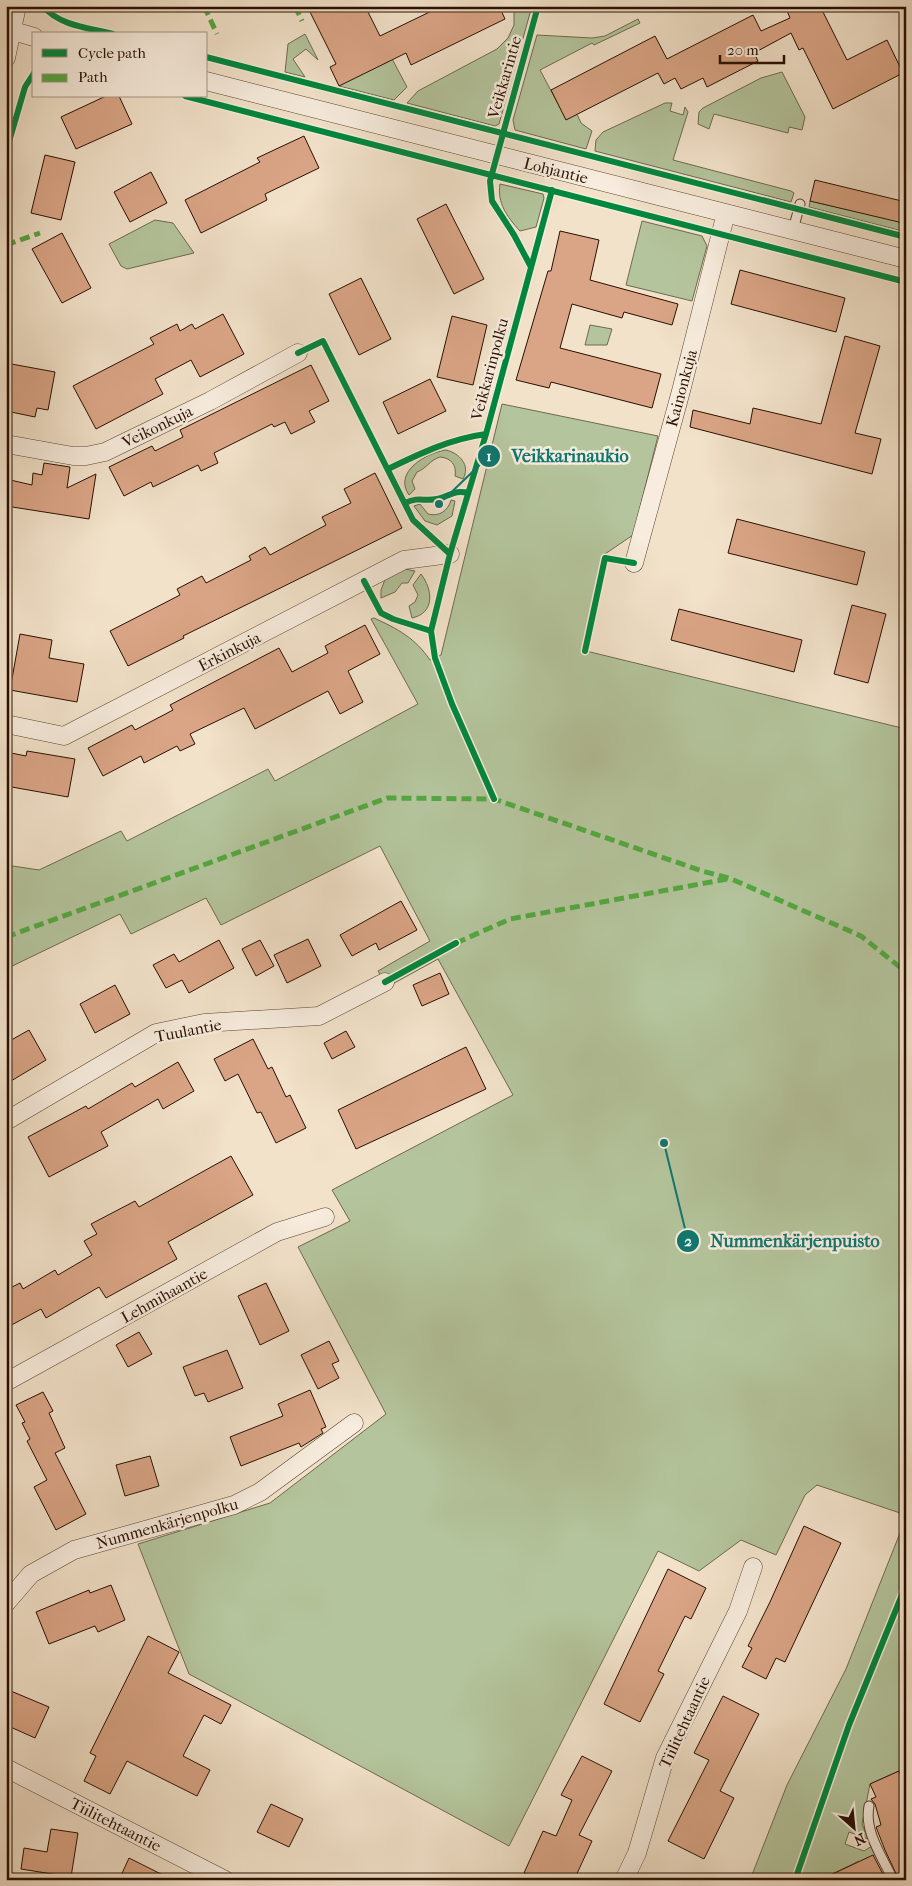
<svg xmlns="http://www.w3.org/2000/svg" width="912" height="1886" viewBox="0 0 912 1886" font-family="'IM FELL French Canon',serif">
	<style>
		.green { fill: #b4c49c; stroke: #6e6a4e }
		.building { fill: #daa586; stroke: #290f00 }
		.lines { fill: none; stroke-linecap: round; stroke-linejoin: round }
		.lane-casing { stroke: #5b4432; stroke-width: 11 }
		.street-casing { stroke: #5b4432; stroke-width: 19 }
		.lane { stroke: #f7ecdd; stroke-width: 9 }
		.street { stroke: #f7ecdd; stroke-width: 18 }
		.quiet { stroke: #53a840; stroke-width: 5; stroke-dasharray: 10 5; stroke-linecap: butt }
		.cycleway-casing { stroke: #f7ecdd; stroke-width: 9 }
		.cycleway { stroke: #00873e; stroke-width: 6 }
		.labels { text-anchor: middle; stroke-width: 5; stroke-linejoin: round; paint-order: stroke }
		.street-label { font-size: 16px; fill: #290f00; stroke: #f7ecdd }
		.leader { fill: none; stroke: #0f766e; stroke-width: 2 }
		.callout-dot { fill: #0f766e; stroke: #f7ecdd; stroke-width: 2 }
		.mark-label { font-size: 15px; text-anchor: middle; font-weight: bold; fill: #fff }
		.callout-label { font-size: 18px; text-anchor: middle; font-weight: bold; fill: #0f766e; stroke: #f7ecdd; stroke-width: 5; stroke-linejoin: round; paint-order: stroke }
	</style>
	<rect width="100%" height="100%" fill="#f2e2ca"/>
	<filter id="stains"><feTurbulence type="fractalNoise" baseFrequency=".004" numOctaves="4"/><feColorMatrix values="0 0 0 0 .2 0 0 0 0 .09 0 0 0 0 .02 0 0 0 .5 -.17"/></filter>
	<radialGradient id="worn" r=".72"><stop offset=".6" stop-color="#630" stop-opacity="0"/><stop offset="1" stop-color="#630" stop-opacity=".3"/></radialGradient>
	<path class="green" d="M514 6H532L499 124 495 126 407 103 418 91 497 49 508 38 514 25Z
		M638 19 640 23 594 45 592 43 540 70 566 119 577 114 581 123 592 131 586 149 515 130 513 120 537 35 592 38 605 36Z
		M305 34 318 60 306 49 293 59 305 77 285 72 288 44Z
		M382 40 407 87 394 100 339 86Z
		M782 72 805 117 802 130 789 127 788 133 714 114 709 129 698 124 699 112 703 108 761 78Z
		M665 103H672L670 111 683 115 685 107 688 112 673 160 791 191 794 193 791 202 595 151 596 140 603 132Z
		M500 184 543 194 544 198 536 227 520 231C507 217 497 203 500 184Z
		M810 201 906 223V232L809 207Z
		M155 220 173 223 194 253 127 269 121 266 109 244Z
		M642 221 702 236 707 246 692 301 626 285Z
		M590 325 612 329 607 345H585Z
		M502 404 658 436 633 535 602 556 582 650 906 729V1515L817 1485 805 1495 776 1555 741 1540 699 1571 658 1551 509 1846 189 1674 138 1544 270 1503 386 1414 298 1247 350 1221 332 1190 513 1095 438 959 387 987 378 971 430 941 380 846 221 925 206 898 131 934 120 914 6 969V865L39 870 121 831 127 841 268 769 275 781 418 704 371 619 374 618C398 629 415 638 430 660L441 655Z
		M446 450C459 453 471 465 463 479L455 476C457 465 451 458 440 457 430 460 426 469 417 472L412 481 415 489 409 495C393 472 426 453 446 450Z
		M451 500 455 501 452 516 437 525 425 521 414 506 420 504 428 514C439 517 448 511 451 500Z
		M405 569 415 571 408 583H402L395 592 381 598V590L386 577Z
		M421 574C433 590 435 613 412 618L409 606 415 602 418 595 413 585Z
		M906 1518V1709L903 1716 906 1717V1785L899 1771 870 1784 862 1824 868 1839 849 1832 845 1844 864 1851 872 1846 875 1854 863 1870 859 1861 832 1874 834 1880H750L787 1785 846 1669Z"/>
	<path class="building" d="M307 6H365L380 36 442 6H499L505 19 411 65 406 53 339 86 330 67 336 64Z
		M785 6H820L847 60 887 40 903 73 833 109 803 48 799 50 791 33 754 53 758 61 707 87 703 78 681 89 675 78 664 84 658 73 566 120 551 90 655 36 667 59 753 15 761 31 790 18Z
		M106 96H119L132 124 76 149 61 117Z
		M304 136 319 168 265 194 267 200 201 233 185 200 260 162 257 158Z
		M45 155 75 162 61 220 31 213Z
		M151 172 167 203 130 222 114 192Z
		M815 180 906 202 903 223 810 201Z
		M446 204 484 279 454 294 417 219Z
		M560 231 599 240 590 280 678 304 672 325 624 312 622 318 572 304 560 348 661 374 652 408 551 382 549 388 516 380 548 271H551Z
		M62 233 91 288 62 303 32 249Z
		M740 270 845 298 836 332 731 304Z
		M361 278 391 339 359 355 329 294Z
		M223 314 244 354 200 377 191 360 155 379 163 394 96 429 73 386 154 344 150 338 177 324 180 331 192 324 195 329Z
		M452 316 487 325 473 385 437 377Z
		M845 336 880 346 855 433 881 439 872 474 690 427 693 410 750 424 753 408 821 424Z
		M6 363 55 372 48 410 37 408 35 417 6 411Z
		M311 365 329 401 309 411 315 422 291 434 285 422 274 427 272 424 214 453 218 463 201 471 198 465 153 487 151 482 124 496 109 467 152 446 155 451 183 437 180 430Z
		M430 379 446 411 398 434 383 402Z
		M44 463 70 467 67 488 96 474 89 519 6 506V479L32 485 33 473 42 475Z
		M375 473 402 528 183 636 184 638 128 666 110 631 180 595 177 589 202 576 206 583 251 560 249 556 265 547 270 555 326 525 322 517 351 503 344 489Z
		M737 519 865 552 857 585 728 553Z
		M852 605 886 614 868 683 834 674Z
		M679 609 802 640 794 672 671 640Z
		M365 625 380 654 348 671 363 702 340 714 328 691 255 729 244 708 190 734 195 744 180 751 177 746 144 763 141 756 103 776 88 748 132 725 135 730 173 710 170 705 279 648 292 672 328 653 325 646Z
		M20 634 52 640 49 658 84 664 77 702 10 690Z
		M27 751 75 759 68 797 6 786V752L26 756Z
		M401 901 417 930 379 950 376 943 352 956 340 935Z
		M308 939 321 966 287 983 274 955Z
		M219 940 234 968 189 993 182 980 166 988 153 965 174 954 179 962Z
		M260 940 274 966 256 976 242 949Z
		M440 973 449 994 422 1006 413 985Z
		M115 985 130 1014 95 1033 80 1004Z
		M29 1030 46 1060 6 1084V1043Z
		M346 1031 355 1047 332 1059 324 1043Z
		M253 1039 268 1069 272 1067 286 1097 290 1095 306 1128 276 1143 261 1112 257 1113 238 1074 225 1081 214 1059Z
		M466 1047 486 1089 356 1149 338 1110Z
		M178 1062 194 1091 163 1109 158 1099 101 1132 108 1146 49 1177 28 1137 86 1106 88 1109 132 1083 135 1087Z
		M231 1156 253 1195 168 1242 177 1259 106 1298 99 1287 46 1318 41 1309 6 1328V1290L20 1283 23 1289 55 1270 58 1275 92 1255 84 1241 97 1234 91 1224 135 1201 139 1207Z
		M266 1283 289 1331 260 1345 238 1296Z
		M139 1332 152 1354 128 1367 116 1345Z
		M329 1341 339 1361 332 1364 339 1378 318 1389 301 1355Z
		M227 1350 243 1388 208 1402 204 1393 195 1396 183 1367Z
		M310 1390 326 1427 321 1429 323 1433 301 1447 299 1443 241 1466 230 1437 283 1416 278 1404Z
		M43 1392 53 1411 49 1413 65 1448 55 1453 86 1514 56 1530 34 1487 47 1480 27 1441 30 1439 22 1423 25 1422 16 1405Z
		M150 1456 159 1486 125 1496 116 1465Z
		M804 1526 841 1543 785 1662 776 1658 766 1679 742 1667 752 1648 748 1646 770 1602Z
		M668 1569 706 1588 691 1619 685 1616 658 1671 664 1674 640 1722 604 1704Z
		M111 1585 125 1620 98 1632 95 1626 49 1644 36 1612 89 1590 90 1593Z
		M148 1636 179 1652 168 1673 231 1705 221 1724 204 1715 183 1756 210 1770 197 1796 127 1761 110 1794 84 1781 96 1756 90 1753Z
		M6 1689 49 1707 35 1738 6 1725Z
		M723 1696 759 1714 720 1791 734 1798 704 1859 668 1841 709 1760 694 1753Z
		M582 1756 612 1771 579 1835 592 1841 574 1880H539L524 1873 543 1831 556 1836 572 1800 561 1795Z
		M899 1771 906 1787V1880H899L885 1850 876 1827 881 1825 875 1804 871 1799 876 1797 870 1784Z
		M271 1804 303 1819 289 1847 257 1832Z
		M51 1829 78 1833 71 1877 21 1869 24 1848 47 1852Z
		M873 1855 886 1880H820Z
		M129 1858 173 1880H119Z"/>
	<g class="lines">
		<g class="lane-casing">
			<path id="lane" d="M793 230 800 204
				M869 1806C864 1832 882 1856 893 1880"/>
		</g>
		<g class="street-casing">
			<path id="street" d="M13 31 34 37
				M6 58 17 6
				M206 81 906 259
				M6 444 73 456H86L105 452 210 401 298 353
				M634 563 681 391 726 213
				M6 724 64 736 404 560 450 554
				M6 1121 156 1033 204 1023 319 1016 385 982
				M6 1382 277 1232 325 1217
				M6 1603 31 1574 74 1550 234 1505 260 1492 354 1423
				M6 1768 225 1880
				M624 1880 637 1853 665 1758 738 1611 753 1567"/>
		</g>
		<use href="#lane" class="lane"/>
		<use href="#street" class="street"/>
		<path class="quiet" d="M204 6 217 34
			M295 6 302 21
			M6 245 40 233
			M6 937 387 798 494 799 702 871 729 878 861 936 906 972
			M456 943 510 919 727 879"/>
		<g class="cycleway-casing">
			<path id="cycleway" d="M43 6C59 26 90 28 113 34
				M206 57 906 237
				M185 96 906 282
				M6 152 25 87 34 73
				M531 267 514 235 492 201 490 181 538 6
				M298 353 323 341 413 520 450 554
				M388 469C421 453 450 439 486 434
				M405 503C420 496 423 502 437 499 449 497 454 489 468 493
				M364 581 381 613 393 619 431 631
				M585 651 605 558 634 563
				M494 799 452 704 435 658 431 631 450 554 486 434 552 190
				M385 982 456 943
				M795 1880 849 1725 906 1585"/>
		</g>
		<use href="#cycleway" class="cycleway"/>
	</g>
	<g class="labels">
		<g class="street-label">
			<text transform="translate(504 77) rotate(-74)" y="6">Veikkarintie</text>
			<text transform="translate(556 170) rotate(14)" y="6">Lohjantie</text>
			<text transform="translate(489 369) rotate(-75)" y="6">Veikkarinpolku</text>
			<text transform="translate(681 388) rotate(-75)" y="6">Kainonkuja</text>
			<text transform="translate(157 426) rotate(-26)" y="6">Veikonkuja</text>
			<text transform="translate(229 651) rotate(-27)" y="6">Erkinkuja</text>
			<text transform="translate(188 1030) rotate(-11)" y="6">Tuulantie</text>
			<text transform="translate(164 1295) rotate(-29)" y="6">Lehmihaantie</text>
			<text transform="translate(167 1523) rotate(-16)" y="6">Nummenkärjenpolku</text>
			<text transform="translate(684 1722) rotate(-65)" y="6">Tiilitehtaantie</text>
			<text transform="translate(116 1824) rotate(27)" y="6">Tiilitehtaantie</text>
		</g>
	</g>
	<path class="leader" d="M439 504L489 456M664 1143L688 1241"/>
	<g class="callout-dot">
		<circle cx="439" cy="504" r="5"/>
		<circle cx="664" cy="1143" r="5"/>
		<circle cx="489" cy="456" r="12"/>
		<circle cx="688" cy="1241" r="12"/>
	</g>
	<g class="mark-label">
		<text x="489" y="461">1</text>
		<text x="688" y="1246">2</text>
	</g>
	<g class="callout-label">
		<text x="570" y="462">Veikkarinaukio</text>
		<text x="795" y="1247">Nummenkärjenpuisto</text>
	</g>
	<rect width="912" height="1886" fill="none" stroke="#f2e2ca" stroke-width="25"/>
	<rect x="8" y="8" width="897" height="1871" fill="none" stroke="#290f00" stroke-width="2.5"/>
	<rect x="12" y="12" width="887" height="1861" fill="none" stroke="#290f00"/>
	<rect x="32" y="32" width="175" height="65" fill="#f7ecdd" stroke="#a59485"/>
	<rect x="42" y="49" width="25" height="8" fill="#00873e" stroke="#a59485"/>
	<text x="78" y="58" font-size="15" fill="#290f00">Cycle path</text>
	<rect x="42" y="74" width="25" height="8" fill="#53a840" stroke="#a59485"/>
	<text x="78" y="82" font-size="15" fill="#290f00">Path</text>
	<g transform="translate(854 1828) rotate(153)" stroke="#f7ecdd" stroke-width="4" paint-order="stroke">
	<path d="M0-4L9 19L0 12L-9 19Z" fill="#290f00"/>
	<text y="-8" font-size="14" font-weight="bold" text-anchor="middle" fill="#290f00">N</text>
	</g>
	<path d="M720 55v8h64v-8" fill="none" stroke="#290f00" stroke-width="2.5"/>
	<text x="727" y="55" font-size="15" fill="#290f00" stroke="#f7ecdd" stroke-width="4" paint-order="stroke">20 m</text>
	<rect width="100%" height="100%" filter="url(#stains)"/>
	<rect width="100%" height="100%" fill="url(#worn)"/>
</svg>
